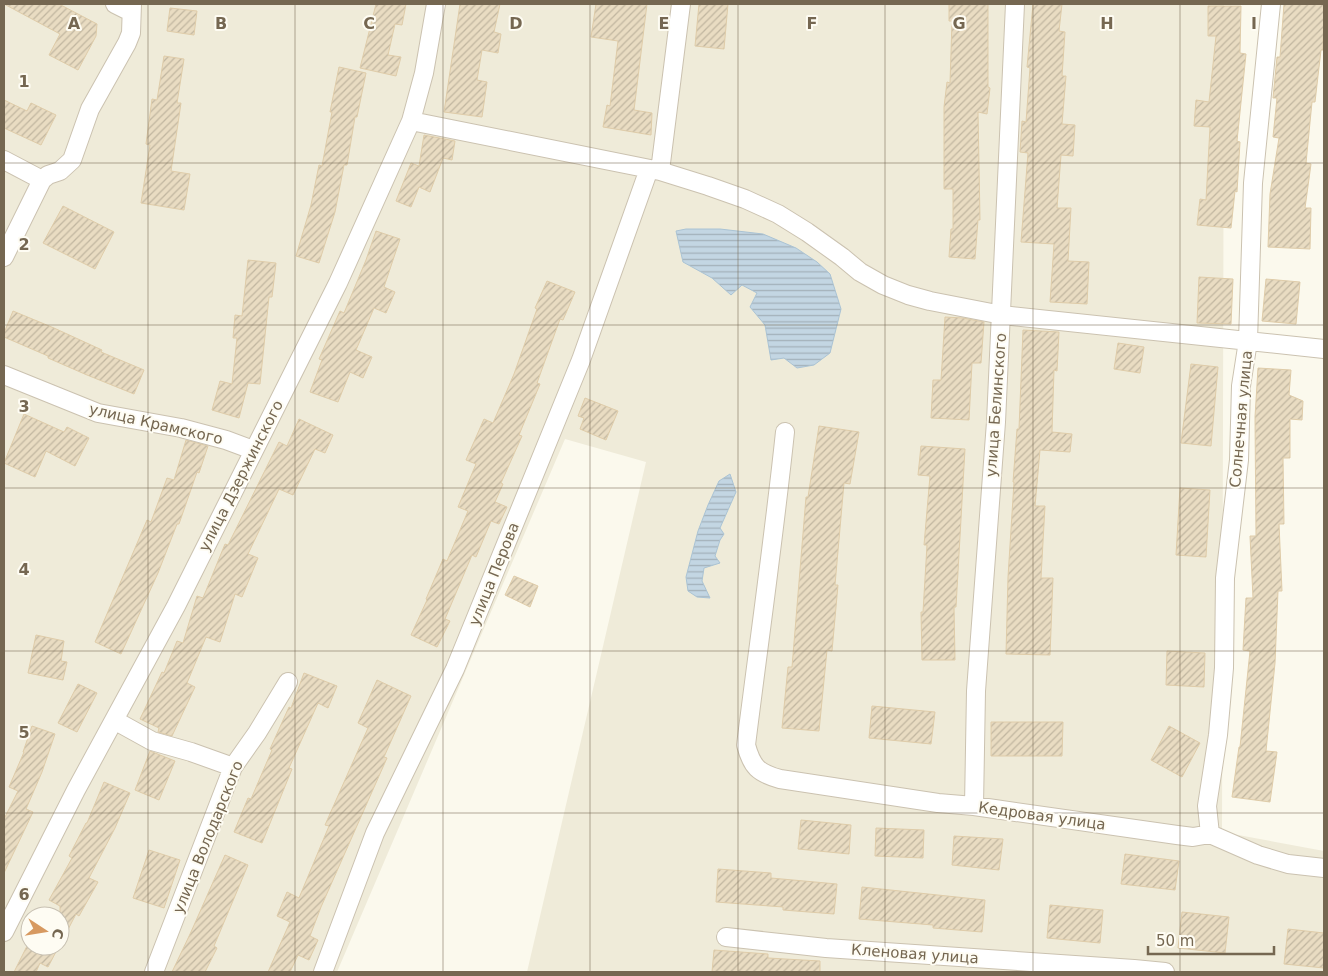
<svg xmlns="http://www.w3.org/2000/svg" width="1328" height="976" viewBox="0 0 1328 976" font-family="'DejaVu Sans',sans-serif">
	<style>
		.residential { fill: #efebd9; fill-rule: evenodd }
		.water { fill: url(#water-rules); stroke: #aac3d4 }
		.building { fill: url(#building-hatch); stroke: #dfcca9 }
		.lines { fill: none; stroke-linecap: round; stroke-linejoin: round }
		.street-casing { stroke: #cbc2b0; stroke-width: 20 }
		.street { stroke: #fff; stroke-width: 18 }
		.grid { fill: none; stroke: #756751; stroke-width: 1; stroke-opacity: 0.55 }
		.labels { text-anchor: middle; stroke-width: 4; stroke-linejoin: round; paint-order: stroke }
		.street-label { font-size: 15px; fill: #756751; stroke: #fefcf3 }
		.grid-label { font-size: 16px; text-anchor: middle; font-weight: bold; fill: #756751; stroke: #fefcf3; stroke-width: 4; stroke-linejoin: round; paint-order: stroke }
	</style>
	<defs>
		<pattern id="water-rules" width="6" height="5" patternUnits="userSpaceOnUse" patternTransform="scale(1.25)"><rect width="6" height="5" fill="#c3d6e3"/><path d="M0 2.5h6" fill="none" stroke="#a3b1ba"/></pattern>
		<pattern id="building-hatch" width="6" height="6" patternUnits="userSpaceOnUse" patternTransform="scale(1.25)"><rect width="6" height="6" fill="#e9dcc2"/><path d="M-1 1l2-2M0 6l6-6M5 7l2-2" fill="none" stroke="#c1b6a0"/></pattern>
	</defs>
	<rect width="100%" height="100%" fill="#fbf9ed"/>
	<path class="residential" d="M4 4H1224L1222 832 1324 851V972H527L646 462 565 439 337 972H4ZM30 916H60V946H30Z"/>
	<path class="water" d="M686 229H720L763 234 796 248 817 262 830 274 841 309 830 353 814 365 797 368 784 358 771 360 765 325 750 307 757 293 742 285 731 295 712 278 683 262 676 231Z
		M730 474 736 492 720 528 724 534 720 540 715 556 720 563 704 568 702 581 710 598 697 597 688 591 686 577 698 531 708 505 719 481Z"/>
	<path class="building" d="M4 4H59L97 24 96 36 78 70 49 55 60 34Z
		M376 4H406L402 25 395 24 388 55 401 57 396 76 360 68Z
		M460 4H500L494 32 501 34 498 53 482 50 477 80 487 82 482 117 444 112Z
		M596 4H647L634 110 652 113 651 135 603 127 607 105 610 106 618 41 591 37Z
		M699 4H728L724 49 695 46Z
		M949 4H988V87L990 88 987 114 978 112 980 220H978L975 259 949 257 951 229H953V189H944V107L947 82 950 83 952 21H949Z
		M1033 4H1062L1059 31 1065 32 1062 76H1066L1062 124 1075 125 1073 156 1061 155 1057 208H1071L1068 261 1089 262 1087 304 1050 302 1054 244 1021 242 1028 153 1020 152 1022 121 1026 122 1030 68 1027 67Z
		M1284 4H1324L1323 50H1321L1315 102H1312L1306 163 1311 164 1305 208H1311L1310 249 1268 247 1270 194 1279 138 1273 137 1277 98H1273L1277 57H1280Z
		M1208 6H1241L1240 53 1246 54 1237 141 1240 142 1237 192 1235 191 1231 228 1197 225 1200 199 1206 200 1210 127 1194 126 1196 100 1209 102 1216 36H1208Z
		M170 8 197 11 194 35 167 31Z
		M164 56 184 59 177 103H181L171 171 190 174 184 210 141 203 150 145 146 144 152 99 157 100Z
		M339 67 366 73 357 117H355L347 165H344L335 212 319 263 296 256 311 205 319 165 322 166 332 112H330Z
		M4 100 27 111 31 103 56 115 41 145 4 128Z
		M424 135 455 141 452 160 443 158 430 192 419 187 411 207 396 201 411 163 419 166Z
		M63 206 114 232 95 269 43 243Z
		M376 231 400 239 384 287 395 292 386 313 374 308 356 350 372 357 363 378 350 372 338 402 310 392 322 360 319 359 340 311 344 313 366 260Z
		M248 260 276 263 272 297H269L260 384 248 383 239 418 212 410 220 381 232 384 237 338H233L235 315 242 316Z
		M1199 277 1233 279 1231 324 1197 323Z
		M1266 279 1300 282 1296 324 1262 321Z
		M547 281 575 292 563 320 560 319 537 383 540 384 519 435 522 436 501 483 503 484 495 502 507 507 499 524 491 521 476 557 472 555 445 619 450 621 437 647 411 635 427 600 426 599 443 559 447 561 468 511 458 507 476 464 466 460 484 419 493 423 514 374 537 309 535 308Z
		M13 311 54 328 102 350 101 352 144 370 134 394 87 375 48 358V356L4 337V333Z
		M945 317 963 318 984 322 981 363H972L969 420 931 418 933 380H941Z
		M1023 330 1059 332 1057 371 1054 370 1052 432 1072 434 1070 452 1040 450 1035 506H1045L1041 578H1053L1050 655 1006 654 1008 577 1014 482H1013L1017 429H1019Z
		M1118 343 1144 347 1140 373 1114 369Z
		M1191 364 1218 367 1211 446 1181 443Z
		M1258 368 1291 370 1289 395 1303 401 1302 420 1290 419V458H1283L1284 524H1279L1282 591H1278L1275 663 1266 751 1277 752 1270 802 1232 797 1239 747H1240L1250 651 1243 650 1246 598H1253L1250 536H1256L1255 417Z
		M585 398 618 411 606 440 580 429 584 418 578 416Z
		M24 414 64 432 67 427 89 438 75 466 46 451 35 477 4 463Z
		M299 419 333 435 325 453 315 449 293 495 279 489 248 554 258 558 242 597 235 594 220 642 206 637 187 683 195 687 172 736 158 732 159 728 140 719 162 672 164 673 177 641 183 643 197 596 203 598 225 544 228 545 279 442 287 446Z
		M819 426 859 432 850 484 844 483 835 585H838L832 651 827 650 819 731 782 728 788 667H792L806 497H808Z
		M186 440 208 446 199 473 197 472 179 524H177L158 573 121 654 95 642 147 520 151 522 167 478 174 480Z
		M921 446 965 449 956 607H954L955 660H922L921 612H923L927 545H924L930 476 918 475Z
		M1180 488 1210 490 1206 557 1176 555Z
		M514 576 538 586 530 607 505 595Z
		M36 635 64 641 61 661 67 662 63 680 28 673Z
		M1167 651 1205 653 1204 687 1166 685Z
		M304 673 337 686 328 708 318 703 289 768 292 769 262 843 234 832 248 798 251 799 272 750 270 749 289 707 291 708Z
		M377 680 411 696 384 757 387 758 321 907 310 936 318 940 309 960 298 955 290 972H268L290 922 277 916 287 892 299 898 329 826 325 825 368 728 358 723Z
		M78 684 97 693 77 732 58 723Z
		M872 706 935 712 931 744 869 738Z
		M991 722H1063L1062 756H991Z
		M32 726 55 734 42 772 26 809 33 812 4 873V819L18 791 9 787 24 752H23Z
		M1169 726 1200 743 1182 777 1151 760Z
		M150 751 175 761 159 800 135 790Z
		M104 782 130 793 115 828 89 878 98 882 79 916 76 914 60 945V906L49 900 72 858 69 856 86 823H87Z
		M801 820 851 825 849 854 798 849Z
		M876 828 924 830 923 858 875 856Z
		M954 836 1003 839 999 870 952 865Z
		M149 850 180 860 164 908 133 898Z
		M1125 854 1179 861 1175 890 1121 884Z
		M225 855 248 865 214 946 217 948 205 972H172L191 932Z
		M718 869 771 873V878L837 884 834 914 783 910V907L716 902Z
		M862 887 985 900 982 932 933 928V925L859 919Z
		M1050 905 1103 910 1100 943 1047 938Z
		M1182 912 1229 917 1225 953 1178 948Z
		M1288 929 1324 933V968L1284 964Z
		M27 946H59L48 967 40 963 36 972H14Z
		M714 950 768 954V958L820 961V972H712Z"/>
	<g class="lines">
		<g class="street-casing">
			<path id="street" d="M115 4 131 12
				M411 121 660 171 708 186 745 199 778 214 807 232 842 257 860 272 883 285 908 295 930 301 1002 315 1324 349
				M4 160 42 180
				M660 171 681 4
				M4 257 42 180 48 175 60 171 72 160 90 109 127 43 131 33 132 4
				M4 375 98 413 181 428 226 440 253 450
				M785 432C774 537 759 641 746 745 752 767 758 773 780 779L938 803 974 806 1177 835 1193 837 1210 834 1258 855 1288 864 1324 868
				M114 720 152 741 191 752 233 767
				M974 806 976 691 996 422 1015 4
				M1210 834 1207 806 1218 735 1224 668 1225 578 1239 460 1241 386 1248 341 1253 183 1271 4
				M4 932 76 790 176 606 338 283 411 121 424 73 436 4
				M726 937 826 948 1134 969 1165 972
				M154 972 233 767 257 733 288 682
				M323 972 375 833 455 669 581 360 649 169"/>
		</g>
		<use href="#street" class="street"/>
	</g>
	<path class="grid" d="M148 4V972M295 4V972M443 4V972M590 4V972M738 4V972M885 4V972M1033 4V972M1180 4V972M4 163H1324M4 325H1324M4 488H1324M4 651H1324M4 813H1324"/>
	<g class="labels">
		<g class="street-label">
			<text transform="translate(996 405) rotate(-86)" y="5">улица Белинского</text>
			<text transform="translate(1241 419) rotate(-85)" y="5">Солнечная улица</text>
			<text transform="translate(156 424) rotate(13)" y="5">улица Крамского</text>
			<text transform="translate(241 476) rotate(-63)" y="5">улица Дзержинского</text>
			<text transform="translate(494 574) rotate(-68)" y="5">улица Перова</text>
			<text transform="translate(1042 816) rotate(8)" y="5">Кедровая улица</text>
			<text transform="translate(208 837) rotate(-68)" y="5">улица Володарского</text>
			<text transform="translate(915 954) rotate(4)" y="5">Кленовая улица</text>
		</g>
	</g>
	<g class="grid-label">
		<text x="74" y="29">A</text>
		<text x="221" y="29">B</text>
		<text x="369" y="29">C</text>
		<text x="516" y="29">D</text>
		<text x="664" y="29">E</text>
		<text x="812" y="29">F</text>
		<text x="959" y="29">G</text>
		<text x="1107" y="29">H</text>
		<text x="1254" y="29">I</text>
		<text x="24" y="87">1</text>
		<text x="24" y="250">2</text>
		<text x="24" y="412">3</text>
		<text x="24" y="575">4</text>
		<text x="24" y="738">5</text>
		<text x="24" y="900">6</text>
	</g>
	<rect width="1328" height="976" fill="none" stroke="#756751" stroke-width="10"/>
	<g transform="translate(45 931) rotate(102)"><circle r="24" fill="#fefcf3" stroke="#c7c0b2"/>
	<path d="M0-4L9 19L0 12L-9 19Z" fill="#d79960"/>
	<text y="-8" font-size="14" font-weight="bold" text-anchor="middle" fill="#756751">С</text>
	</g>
	<path d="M1148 946v8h126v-8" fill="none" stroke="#756751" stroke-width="2.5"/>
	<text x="1156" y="946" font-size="15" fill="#756751" stroke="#fefcf3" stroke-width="4" paint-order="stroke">50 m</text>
</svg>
